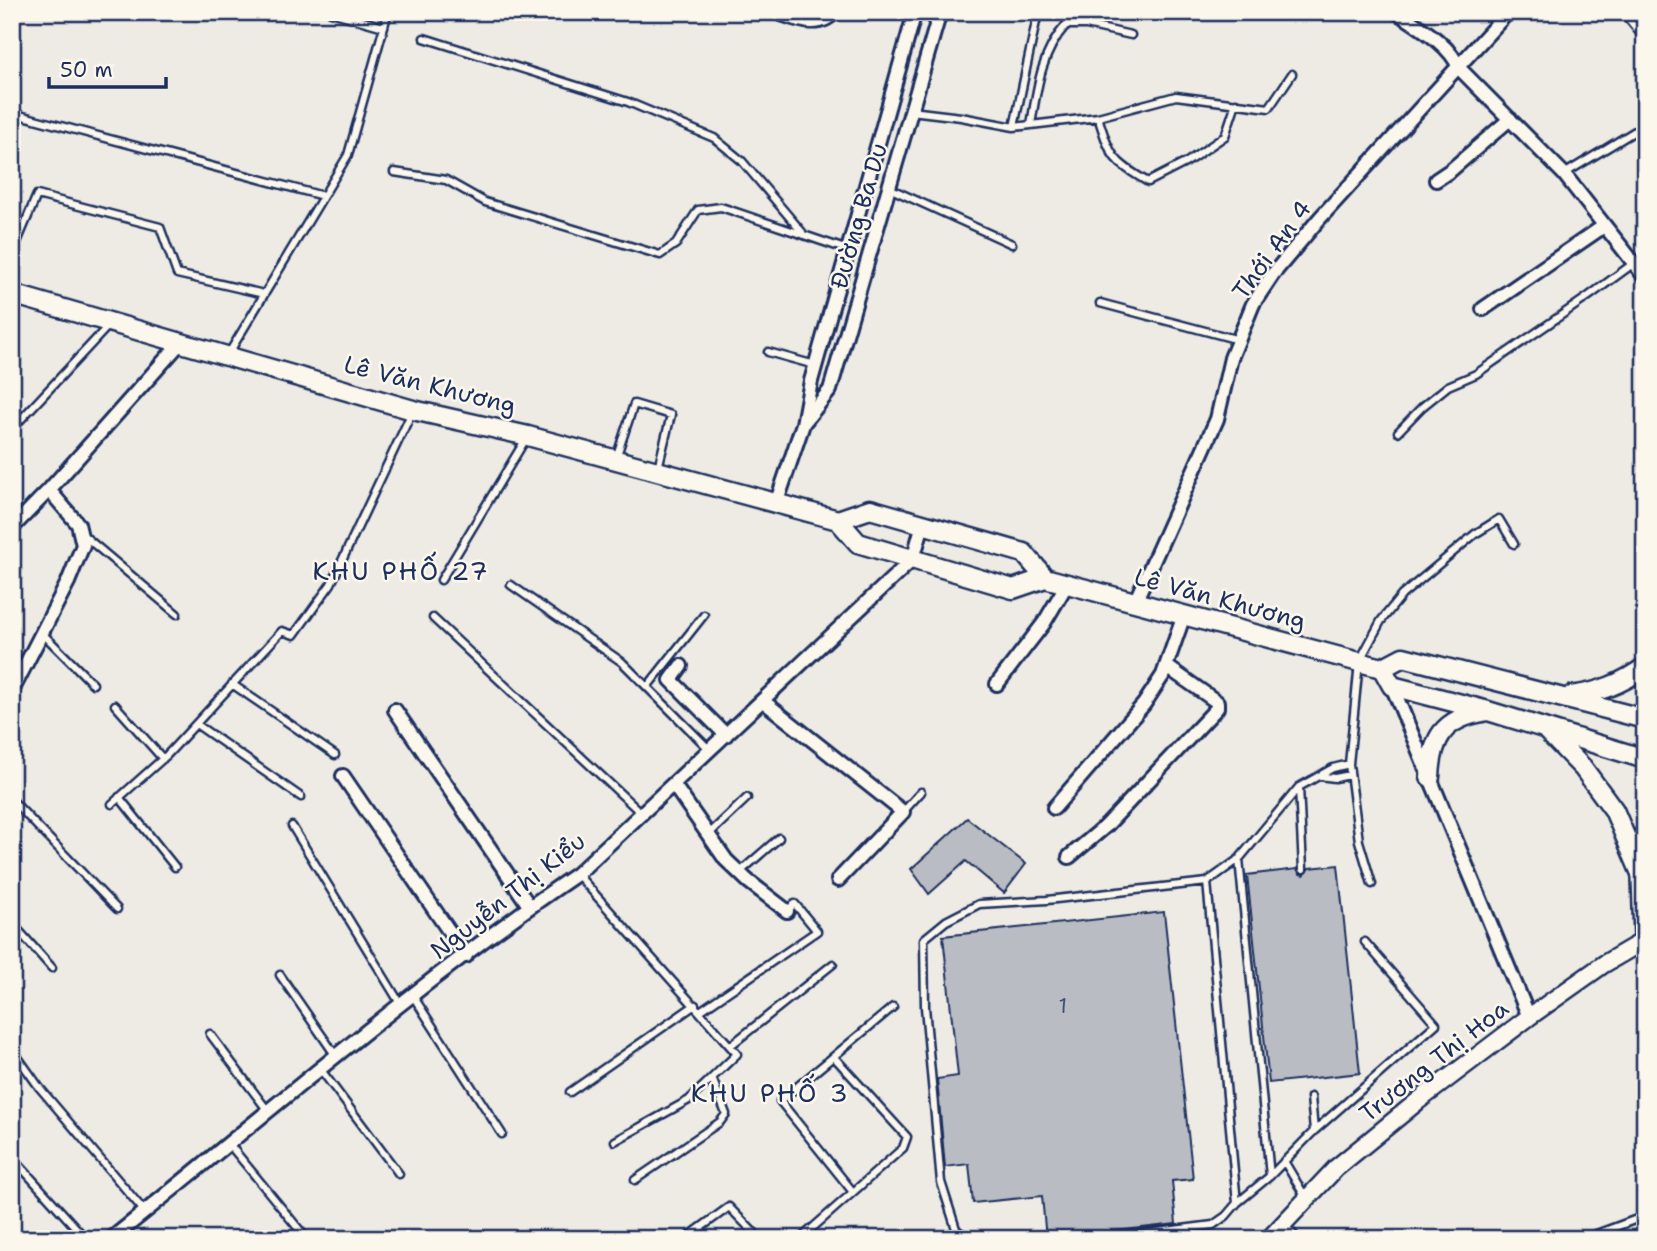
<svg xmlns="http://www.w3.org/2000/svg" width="1657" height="1251" viewBox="0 0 1657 1251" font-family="'Shantell Sans',sans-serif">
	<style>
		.building { fill: #b9bcc3; stroke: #1b2f5e; stroke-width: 2 }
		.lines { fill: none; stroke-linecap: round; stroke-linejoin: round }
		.service-casing { stroke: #1b2f5e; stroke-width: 11 }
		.minor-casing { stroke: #1b2f5e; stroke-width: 18 }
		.tertiary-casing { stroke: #1b2f5e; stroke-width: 21 }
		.secondary-casing { stroke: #1b2f5e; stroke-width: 23 }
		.trunk-casing { stroke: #1b2f5e; stroke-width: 26 }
		.service { stroke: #fbf7ec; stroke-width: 6 }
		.minor { stroke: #fbf7ec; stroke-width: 12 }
		.tertiary { stroke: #fbf7ec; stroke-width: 16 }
		.secondary { stroke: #fbf7ec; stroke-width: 18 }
		.trunk { stroke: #fbf7ec; stroke-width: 21 }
		.labels { text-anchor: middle; stroke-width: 5; stroke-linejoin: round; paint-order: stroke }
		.number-label { font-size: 21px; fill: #425277 }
		.street-label { font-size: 24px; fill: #1b2f5e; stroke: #fbf7ec }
		.neighbourhood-label { font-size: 26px; letter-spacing: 2px; fill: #1b2f5e; stroke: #fbf7ec }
	</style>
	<rect width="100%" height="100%" fill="#eeebe4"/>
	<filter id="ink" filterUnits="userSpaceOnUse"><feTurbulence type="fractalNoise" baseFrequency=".0143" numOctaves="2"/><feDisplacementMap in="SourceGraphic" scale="14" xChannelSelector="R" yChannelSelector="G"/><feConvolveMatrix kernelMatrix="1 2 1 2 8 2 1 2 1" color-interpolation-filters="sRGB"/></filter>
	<g filter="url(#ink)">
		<path class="building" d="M967 818 1026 864 1004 893 966 861 929 894 911 869Z
			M1338 865 1360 1073 1269 1083 1247 875 1297 869 1300 874 1304 875 1309 868Z
			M1164 912 1193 1179 1172 1181 1176 1224 1046 1239 1042 1196 973 1203 969 1164 945 1167 937 1079 958 1076 943 936Z"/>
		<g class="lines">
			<g class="service-casing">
				<path id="service" d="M331 12 384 27
					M765 12C791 20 819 37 839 12
					M1623 12 1645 39
					M1607 16 1612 12
					M424 38 628 102 714 138 742 161 802 232
					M911 111 961 117 1014 127 1098 117 1176 96 1269 108 1292 74
					M12 113 323 196
					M1098 117C1111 157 1111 160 1148 182L1187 162 1225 136 1236 103
					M1031 125C1037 88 1041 53 1066 25H1086L1131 35
					M1014 127 1038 12
					M394 172 446 180 485 202 660 255 676 244 698 210 721 207 848 250
					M1564 174 1645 125
					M889 188 1012 244
					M12 254 37 195 160 227 177 274 264 294
					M1100 303 1239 340
					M768 352 815 365
					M229 353 348 155 388 12
					M12 429 109 325
					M1398 432 1422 407 1448 386 1476 374 1589 296 1645 255
					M616 458 634 404 671 415 658 468
					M82 534 177 614
					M441 580 527 437
					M511 585 622 662 710 750
					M433 618 641 813
					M42 633 93 684
					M232 684 335 755
					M647 687 704 615
					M115 705 163 759
					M196 724 301 797
					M1319 776 1335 778 1350 775
					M1299 787 1303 869
					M119 797 175 867
					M12 800 117 909
					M112 804 167 755 282 631 294 635 331 584 412 412
					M903 812 921 792
					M292 826 401 1005
					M708 835 747 798
					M1239 859 1270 1176
					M740 872 779 838
					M577 874 737 1054 689 1100 615 1141
					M1207 882 1237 1203
					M1372 884 1359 841 1349 764 1359 662 1381 621 1402 595 1475 534 1499 519 1514 544
					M12 923 52 968
					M280 975 336 1056
					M413 996 502 1134
					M700 1011 817 931 795 904 787 910
					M210 1034 268 1111
					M730 1046 833 964
					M12 1049 39 1087 145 1212
					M321 1070 399 1174
					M570 1092 695 1005
					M1311 1097 1314 1131
					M229 1144 307 1239
					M12 1157 86 1239
					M1284 1161 1306 1198
					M635 1180 720 1122 726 1114 712 1078
					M853 1192 780 1101 893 1007
					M1284 1225 1298 1239
					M685 1239 729 1207 760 1239
					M745 1239 754 1232
					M800 1239 903 1148 907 1137 834 1057
					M969 1239 956 1229 941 1182 925 1007 924 939 946 921 979 904 1047 900 1207 882 1239 859 1299 787 1333 768 1349 764
					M1104 1239 1213 1225 1226 1216 1237 1203 1270 1176 1314 1131 1436 1024 1365 942
					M1583 1239 1645 1216"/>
			</g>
			<g class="minor-casing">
				<path id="minor" d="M1397 12C1416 25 1451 45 1459 68L1564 174 1645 277
					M1436 180 1451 170 1510 119
					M1483 309 1604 226
					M805 421 830 390 940 12
					M776 504 803 424 811 381 915 12
					M12 528 49 490 181 342
					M1135 602 1217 419 1231 358 1253 304 1273 274 1320 218 1508 12
					M681 666 671 680 726 735
					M997 684 1044 623 1067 584
					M1392 686 1529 1017
					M12 691 68 582 83 545 78 524 49 490
					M763 701 903 812 838 880
					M395 710 530 907
					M343 776 466 956
					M673 784 726 860 748 881 787 911
					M1054 808 1144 704 1163 675 1184 615
					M1069 857 1107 825 1217 708V702L1166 666
					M111 1239C265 1116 414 985 577 874L913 559 923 524"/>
			</g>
			<g class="tertiary-casing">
				<path id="tertiary" d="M1269 1239 1336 1168 1418 1101 1529 1017 1604 964 1645 940"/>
			</g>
			<g class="secondary-casing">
				<path id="secondary" d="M12 294 413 410 528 436 838 520 870 509 1024 553 1045 578
					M838 520 858 543 1013 589 1045 578 1359 662 1382 668 1392 686 1488 711 1645 759
					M1382 668 1403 657 1645 719
					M1571 696C1600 692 1621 684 1645 667
					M1547 731 1583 768 1614 810 1642 876
					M1430 777C1432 738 1443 719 1483 712"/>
			</g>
			<g class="trunk-casing">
				<path id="trunk" d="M1645 836 1643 877 1645 938"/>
			</g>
			<use href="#service" class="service"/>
			<use href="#minor" class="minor"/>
			<use href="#tertiary" class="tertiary"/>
			<use href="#secondary" class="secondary"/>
			<use href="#trunk" class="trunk"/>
		</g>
	</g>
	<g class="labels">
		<g class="number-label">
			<text x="1063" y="1013">1</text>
		</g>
		<g class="street-label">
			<text transform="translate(859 216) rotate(-74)" y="8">Đường Ba Du</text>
			<text transform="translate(1272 250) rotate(-54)" y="8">Thới An 4</text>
			<text transform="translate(430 385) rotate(14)" y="8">Lê Văn Khương</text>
			<text transform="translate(1220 599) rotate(15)" y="8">Lê Văn Khương</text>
			<text transform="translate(508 896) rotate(-38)" y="8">Nguyễn Thị Kiểu</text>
			<text transform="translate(1434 1061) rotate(-38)" y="8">Trương Thị Hoa</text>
		</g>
		<g class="neighbourhood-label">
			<text x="401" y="580">KHU PHỐ 27</text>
			<text x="770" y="1102">KHU PHỐ 3</text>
		</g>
	</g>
	<rect width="1657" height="1251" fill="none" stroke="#fbf7ec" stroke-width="42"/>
	<rect x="21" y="21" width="1615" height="1209" fill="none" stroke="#1b2f5e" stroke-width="2.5" filter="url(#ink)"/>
	<path d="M49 77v10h117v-10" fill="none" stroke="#1b2f5e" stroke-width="3.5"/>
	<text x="60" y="77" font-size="21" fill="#1b2f5e" stroke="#fbf7ec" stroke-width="5" paint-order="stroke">50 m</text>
</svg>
